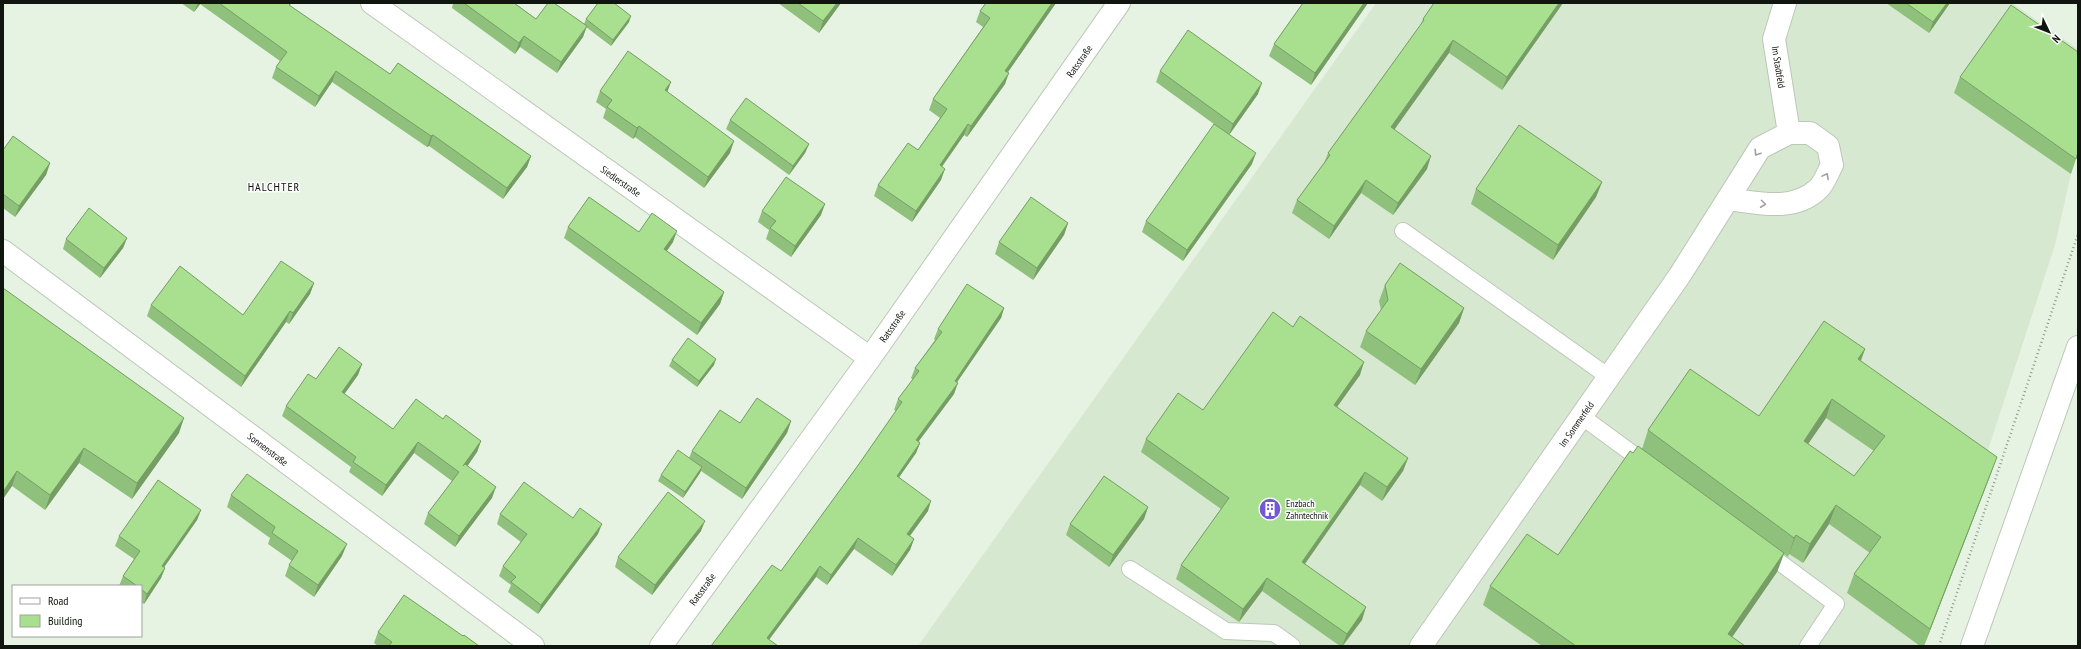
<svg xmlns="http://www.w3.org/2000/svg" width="2081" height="649" viewBox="0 0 2081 649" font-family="'PT Sans Narrow',sans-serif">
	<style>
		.built { fill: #d7e8d0 }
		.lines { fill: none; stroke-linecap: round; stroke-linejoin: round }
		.service-casing { stroke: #bcc7b7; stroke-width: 18 }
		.minor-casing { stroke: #bcc7b7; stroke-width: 24 }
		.secondary-casing { stroke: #bcc7b7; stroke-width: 24 }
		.path { stroke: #8f988c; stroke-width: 2.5; stroke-dasharray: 1 3; stroke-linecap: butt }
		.service { stroke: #fff; stroke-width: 16 }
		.minor { stroke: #fff; stroke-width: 22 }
		.secondary { stroke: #fff; stroke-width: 22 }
		.wall { fill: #90c17c; fill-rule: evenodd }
		.shaded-wall { fill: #769d65 }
		.building { fill: #a8e090; stroke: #769d65; fill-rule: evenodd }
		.oneway { stroke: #9fa19f }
		.labels { text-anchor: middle; stroke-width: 3; stroke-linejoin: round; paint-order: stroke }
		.street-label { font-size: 10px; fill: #10150f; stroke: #fff }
		.poi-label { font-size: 10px; fill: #10150f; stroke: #fff; text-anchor: start }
		.quarter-label { font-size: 12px; letter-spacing: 1px; fill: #10150f; stroke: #fff }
	</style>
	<rect width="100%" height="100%" fill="#e7f3e2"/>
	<path class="built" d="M1376 3H2012L2078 49V143L2055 245 1924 646H918Z"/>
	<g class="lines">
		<g class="service-casing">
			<path id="service" d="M1403 231 1609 377
				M1581 416 1648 465
				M1763 550 1836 604 1808 646
				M1130 569 1226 631 1274 633 1292 646"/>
		</g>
		<g class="minor-casing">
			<path id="minor" d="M372 3 870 358
				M1785 3 1774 39 1789 133
				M3 251 533 646
				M661 646 870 358 1119 3
				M1421 646 1680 275 1760 148 1789 133H1810L1828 146 1832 165C1828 172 1824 184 1818 189 1794 212 1758 203 1728 199"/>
		</g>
		<g class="secondary-casing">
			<path id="secondary" d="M1972 646 2078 347"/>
		</g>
		<path class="path" d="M1939 646 2078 234"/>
		<use href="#service" class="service"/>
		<use href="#minor" class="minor"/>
		<use href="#secondary" class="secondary"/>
	</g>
	<path class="wall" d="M181 3H291L290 6 390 74 531 156 527 167 503 199 429 146 427 147 332 82 315 107 272 78 276 67 280 61 200 4 194 12Z
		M453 3H514L536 19 584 24 586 19 629 22 611 46 586 27 583 37 557 73 520 47 515 54 452 8Z
		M778 3H841L819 33Z
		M986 3H1056L1008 72 1005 84 967 137 964 135 942 167 941 180 912 222 874 196 878 185 918 150 940 118 929 110 933 99 983 27 976 22 980 11Z
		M1303 3H1368L1311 85 1269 56 1274 44Z
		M1434 3H1563L1502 90 1449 53 1394 129 1427 169 1393 215 1361 193 1329 239 1292 213 1297 200 1324 163 1328 153 1420 26 1423 19Z
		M1886 3H1950L1929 33Z
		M1160 71 1258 94 1229 135 1156 82Z
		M1960 77 2076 159 2071 174 1954 93Z
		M600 91 667 92 730 153 704 188 635 137 633 139 603 118 606 109 596 102Z
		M730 120 809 144 805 153 789 175 726 129Z
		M3 150 50 163 46 175 15 217 3 208Z
		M1252 164 1183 261 1142 232 1146 221Z
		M1602 182 1596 197 1553 260 1471 204 1476 189Z
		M762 211 821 215 791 257 766 239 769 230 758 222Z
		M1068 223 1064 235 1033 280 995 254 999 242Z
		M568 227 639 232 673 242 667 251 724 292 720 304 697 335 564 238Z
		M127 238 123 248 100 278 63 249 66 239Z
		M314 283 310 294 289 324 286 322 241 387 147 316 151 305 243 315Z
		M1385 285 1464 308 1459 323 1415 385 1360 347 1366 331 1381 310 1379 301Z
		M3 288 179 433 132 499 79 463 45 510 12 486 3 499Z
		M1004 308 1001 318 957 382 954 394 919 441 920 443 916 453 899 477 928 511 910 536 914 539 910 550 892 576 854 549 827 585 816 577 769 640 711 646 781 571 859 464 896 411 894 410 898 399 913 380 911 378 915 368 935 340 934 339 938 329Z
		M1865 349 1861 361 1990 476 1924 646H1920L1847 593 1854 574 1870 553 1829 524 1803 563 1789 554 1788 557 1784 554 1777 572 1732 637 1745 646H1542L1483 605 1490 586 1558 555 1633 453 1642 449 1648 430 1759 416ZM1826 418 1874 451 1854 476 1808 444Z
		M672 360 714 365 697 387 669 366Z
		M362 364 358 375 344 394 393 429 443 419 481 441 477 452 467 466 492 498 455 547 424 524 428 513 452 481 414 453 382 496 349 472 351 467 282 416 286 406 316 379Z
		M1360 375 1337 407 1408 458 1403 471 1382 501 1360 485 1305 564 1362 620 1343 646H1340L1262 591 1239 622 1176 579 1181 565 1221 509 1141 452 1146 439 1203 410Z
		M791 421 787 433 742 499 701 471 683 498 658 481 661 475 689 458 692 451 740 423Z
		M231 495 342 556 314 597 285 576 289 565 292 561 268 544 270 538 227 507Z
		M1148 507 1144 519 1109 567 1066 535 1070 524Z
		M201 510 197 520 164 567 165 568 161 578 144 604 141 602V586H119L123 576 134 559 115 546 119 536Z
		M500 514 573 518 598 534 538 614 508 592 511 585 499 576 503 566 521 542 497 524Z
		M701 531 652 595 615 567 618 557Z
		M378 632 463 636 479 646H378L374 643Z"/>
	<path class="shaded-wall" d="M198 3H201L194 12Z
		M837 3H841L819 33 823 21Z
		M1052 3H1056L1001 82 1005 71Z
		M1364 3H1368L1311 85 1315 73Z
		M1559 3H1563L1502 90 1507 77Z
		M1947 3H1950L1929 33 1933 22Z
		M631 16 629 22 611 46 613 40Z
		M587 26 583 37 557 73 561 62Z
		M524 36 520 47 515 54 519 43Z
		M1453 40 1449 53 1387 140 1391 127Z
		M336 71 332 82 315 107 319 96Z
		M1009 73 1005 84 967 137 971 126Z
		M671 82 667 93 665 90Z
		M1262 83 1258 94 1229 135 1233 124Z
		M968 124 964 135 935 176 940 165Z
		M639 126 635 137 633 139 637 128Z
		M433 135 429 146 427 147 431 136Z
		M734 141 730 153 704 188 708 177Z
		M809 144 805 153 789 175 793 166Z
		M1256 153 1252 164 1183 261 1187 250Z
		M531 156 527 167 503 199 507 188Z
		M1431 156 1427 169 1393 215 1398 203Z
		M50 163 46 175 15 217 19 206Z
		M945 169 941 180 912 222 916 211Z
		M1366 180 1361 193 1329 239 1334 226Z
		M1602 182 1596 197 1553 260 1558 245Z
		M825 204 821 215 791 257 795 246Z
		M1068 223 1064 235 1033 280 1037 268Z
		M677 231 673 242 660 260 664 249Z
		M127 238 123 248 100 278 104 268Z
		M314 283 310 294 289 324 293 313Z
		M724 292 720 304 697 335 701 323Z
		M1004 308 1001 318 951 391 955 381Z
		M1464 308 1459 323 1415 385 1421 369Z
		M290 311 286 322 241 387 245 376Z
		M1865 349 1858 367V359Z
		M716 359 714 365 697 387 699 381Z
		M1364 362 1360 375 1329 418 1334 405Z
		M362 364 358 375 338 403 342 392Z
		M958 383 954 394 912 450 916 440Z
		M1832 399 1826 418 1797 460 1804 441Z
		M184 418 179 433 132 499 137 483Z
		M791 421 787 433 742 499 746 488Z
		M481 441 477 452 460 477 463 466Z
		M418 442 414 453 382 496 386 485Z
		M920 443 916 453 893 486 897 476Z
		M84 448 79 463 45 510 50 495Z
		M1997 457 1990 476 1924 646 1930 629Z
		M1408 458 1403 471 1382 501 1387 487Z
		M702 467 700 473 683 498 685 492Z
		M17 471 12 486 3 499V492Z
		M1365 472 1360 485 1297 575 1302 562Z
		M496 487 492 498 455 547 459 536Z
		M931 501 928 511 903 545 907 534Z
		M1836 505 1829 524 1803 563 1810 544Z
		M1148 507 1144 519 1109 567 1113 555Z
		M201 510 197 520 158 576 162 566Z
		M705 521 701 531 652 595 655 585Z
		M602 524 598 534 538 614 541 605Z
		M1796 535 1789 554 1788 557 1794 538Z
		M858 538 854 549 827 585 831 575Z
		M914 539 910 550 892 576 896 565Z
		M347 544 342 556 314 597 318 585Z
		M1784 553 1777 572 1726 646 1728 634Z
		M820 566 816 577 764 646 767 638Z
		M165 568 161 578 144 604 147 594Z
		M1267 578 1262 591 1239 622 1243 609Z
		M1366 607 1362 620 1342 646 1347 634Z"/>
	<path class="building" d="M219 3H291L289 5 390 74 398 63 531 156 507 188 433 135 431 136 336 71 319 96 276 67 287 52Z
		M464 3H514L536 19 548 3H554L587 26 561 62 524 36 519 43Z
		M598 3H614L631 16 613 40 586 19Z
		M798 3H837L823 21Z
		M986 3H1052L1005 71 1009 73 971 126 968 124 940 165 945 169 916 211 878 185 908 143 918 150 947 109 933 99 990 18 980 11Z
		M1303 3H1364L1315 73 1274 44Z
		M1434 3H1559L1507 77 1453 40 1391 127 1431 156 1398 203 1366 180 1334 226 1297 200 1330 155 1328 153 1424 20 1423 19Z
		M1906 3H1947L1933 22Z
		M2011 5 2078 52V152L2076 159 1960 77Z
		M1188 30 1262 83 1233 124 1160 71Z
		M628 51 671 82 665 90 734 141 708 177 639 126 637 128 607 107 612 100 600 91Z
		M746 98 809 144 793 166 730 120Z
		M1214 124 1256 153 1187 250 1146 221Z
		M1519 125 1602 182 1558 245 1476 189Z
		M13 136 50 163 19 206 3 194V150Z
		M786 177 825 204 795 246 770 228 776 221 762 211Z
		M589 197 639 232 652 213 677 231 664 249 724 292 701 323 568 227Z
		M1031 197 1068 223 1037 268 999 242Z
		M89 208 127 238 104 268 66 239Z
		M281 261 314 283 293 313 290 311 245 376 151 305 180 266 243 315Z
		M1400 263 1464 308 1421 369 1366 331 1388 300 1385 285Z
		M967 284 1004 308 955 381 958 383 916 440 920 443 897 476 931 501 907 534 914 539 896 565 858 538 831 575 820 566 767 638 778 646H711L772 565 781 571 859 464 902 402 898 399 919 371 915 368 942 332 938 329Z
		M3 288 184 418 137 483 84 448 50 495 17 471 3 492Z
		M1273 312 1293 327 1300 316 1364 362 1334 405 1408 458 1387 487 1365 472 1302 562 1366 607 1347 634 1267 578 1243 609 1181 565 1229 498 1146 439 1178 393 1203 410Z
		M1824 321 1865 349 1858 359 1997 457 1930 629 1854 574 1881 537 1836 505 1810 544 1796 535 1794 538 1648 430 1690 369 1759 416ZM1832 399 1885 436 1854 476 1804 441Z
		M688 338 716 359 699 381 672 360Z
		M339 347 362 364 342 392 393 429 416 399 443 419 446 415 481 441 463 466 465 464 496 487 459 536 428 513 459 472 418 442 386 485 353 462 356 457 286 406 308 374 316 379Z
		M757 398 791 421 746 488 692 451 720 410 740 423Z
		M1638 446 1784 553 1728 634 1745 646H1576L1490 586 1527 534 1558 555 1630 451 1633 453Z
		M678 450 702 467 685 492 661 475Z
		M247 474 347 544 318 585 289 565 298 551 272 533 275 527 231 495Z
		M1104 476 1148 507 1113 555 1070 524Z
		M158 480 201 510 162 566 165 568 147 594 141 589V586H137L123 576 140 551 119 536Z
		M524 482 573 518 580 508 602 524 541 605 511 582 516 577 503 566 527 534 500 514Z
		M668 492 705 521 655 585 618 557Z
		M404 595 463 636 464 635 479 646H389L392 642 378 632Z"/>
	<defs><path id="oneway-chevron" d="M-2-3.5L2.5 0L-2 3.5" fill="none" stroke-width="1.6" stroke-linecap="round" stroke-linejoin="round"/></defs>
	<g class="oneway">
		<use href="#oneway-chevron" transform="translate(1757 153) rotate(123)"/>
		<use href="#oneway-chevron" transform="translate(1826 176) rotate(-62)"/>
		<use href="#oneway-chevron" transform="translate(1763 204) rotate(7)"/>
	</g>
	<defs>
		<g id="building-disc" transform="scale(1.15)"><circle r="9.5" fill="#7159d3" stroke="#fff"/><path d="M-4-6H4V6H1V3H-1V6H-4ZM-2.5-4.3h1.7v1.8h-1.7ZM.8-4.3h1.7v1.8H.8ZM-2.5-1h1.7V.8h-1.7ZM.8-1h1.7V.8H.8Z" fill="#fff"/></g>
	</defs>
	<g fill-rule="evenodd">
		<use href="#building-disc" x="1270" y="509"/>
	</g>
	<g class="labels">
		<g class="street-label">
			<text transform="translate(1079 61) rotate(-55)" y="4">Ratsstraße</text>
			<text transform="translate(1779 67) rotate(81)" y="4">Im Stadtfeld</text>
			<text transform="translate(621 181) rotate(35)" y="4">Siedlerstraße</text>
			<text transform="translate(892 326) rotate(-55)" y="4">Ratsstraße</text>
			<text transform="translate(1576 424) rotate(-55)" y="4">Im Sommerfeld</text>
			<text transform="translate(268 449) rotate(37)" y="4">Sonnenstraße</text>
			<text transform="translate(702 589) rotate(-54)" y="4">Ratsstraße</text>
		</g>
		<g class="poi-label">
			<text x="1286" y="507">Enzbach<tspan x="1286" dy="12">Zahntechnik</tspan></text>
		</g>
		<g class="quarter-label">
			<text x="274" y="191">HALCHTER</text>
		</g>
	</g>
	<rect width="2081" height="649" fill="none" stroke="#10150f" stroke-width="8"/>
	<rect x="12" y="585" width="130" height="52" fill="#ffffff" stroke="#9fa19f"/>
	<rect x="20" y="598" width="20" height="6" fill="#ffffff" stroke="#9fa19f"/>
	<text x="48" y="605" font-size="12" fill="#10150f">Road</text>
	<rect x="20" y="615" width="20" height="12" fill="#a8e090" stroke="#9fa19f"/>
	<text x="48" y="625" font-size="12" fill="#10150f">Building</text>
	<g transform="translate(2049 32) rotate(133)" stroke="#ffffff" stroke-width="3" paint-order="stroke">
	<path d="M0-3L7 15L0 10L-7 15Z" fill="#10150f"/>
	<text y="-6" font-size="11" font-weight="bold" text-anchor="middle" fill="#10150f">N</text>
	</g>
</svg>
